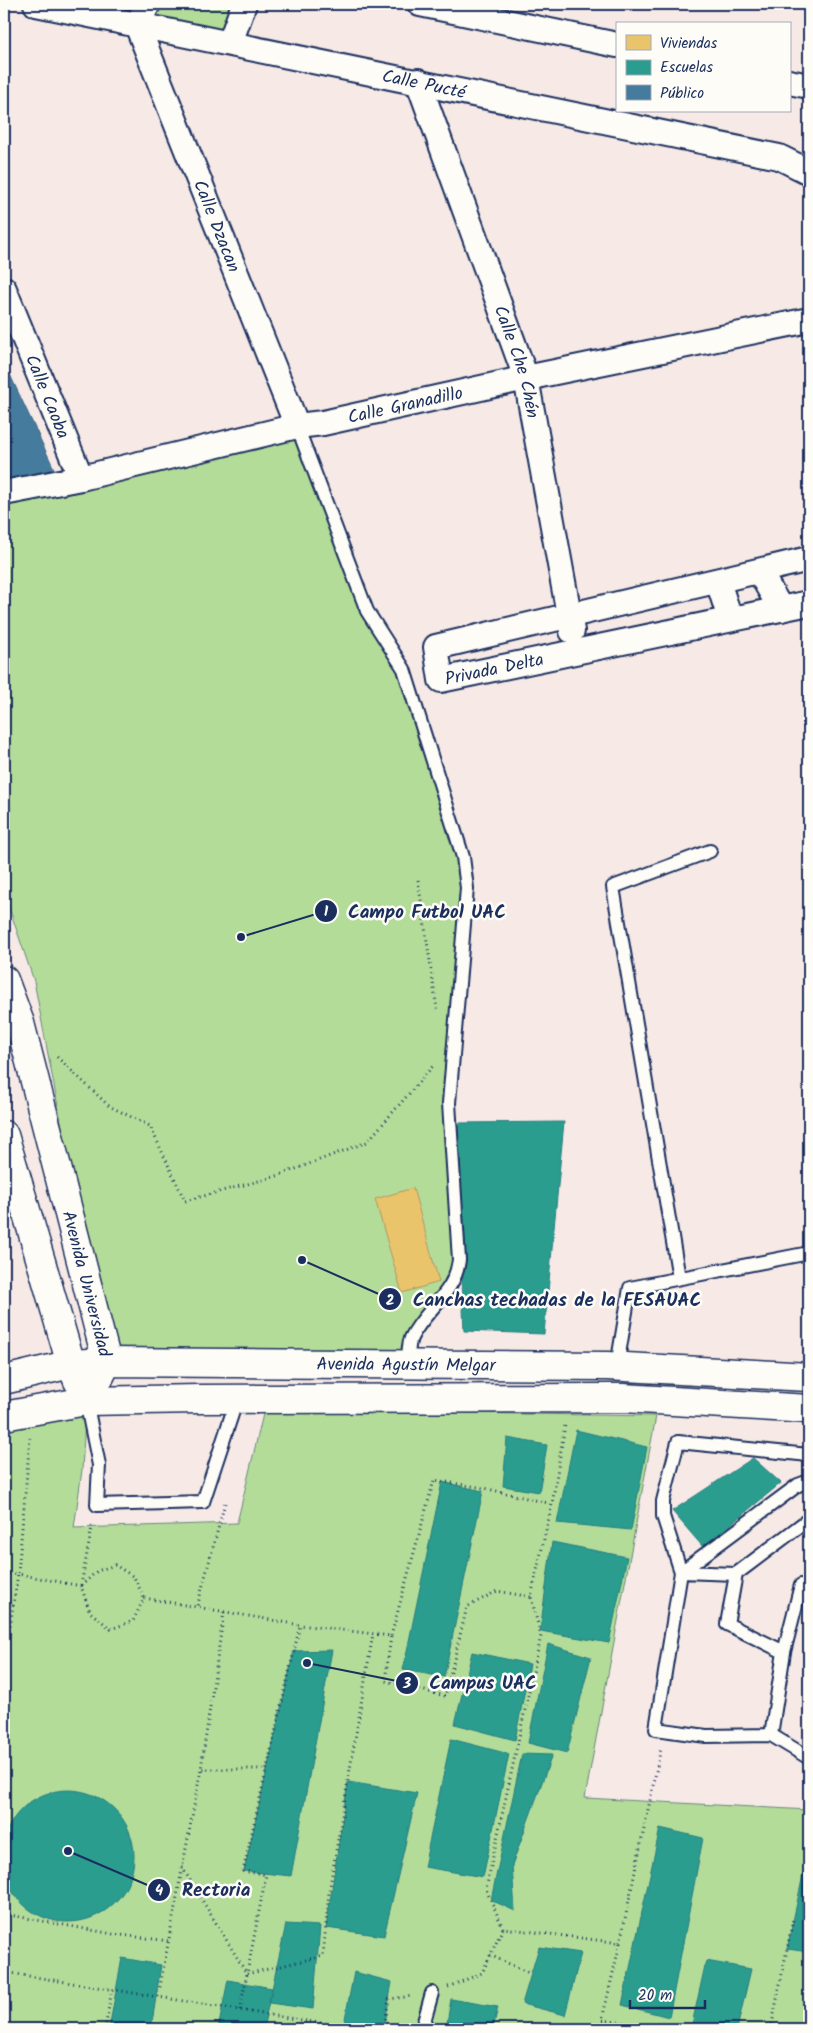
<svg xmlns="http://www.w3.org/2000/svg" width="813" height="2033" viewBox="0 0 813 2033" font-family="Kalam,sans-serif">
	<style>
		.green { fill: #b4dc99; stroke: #68867c }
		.homes { fill: #e9c46a; stroke: #ab9766 }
		.schools { fill: #2a9d8f; stroke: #267c80 }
		.public { fill: #457b9d; stroke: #38648a }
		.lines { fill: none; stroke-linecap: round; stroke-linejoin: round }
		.lane-casing { stroke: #1b2f5e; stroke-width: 16 }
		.street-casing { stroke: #1b2f5e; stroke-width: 28 }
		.secondary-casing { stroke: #1b2f5e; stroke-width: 31 }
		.path { stroke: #1b2f5e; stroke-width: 3; stroke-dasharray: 1 4; stroke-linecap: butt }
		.lane { stroke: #fdfcf7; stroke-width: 12 }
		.street { stroke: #fdfcf7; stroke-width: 24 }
		.secondary { stroke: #fdfcf7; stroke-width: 28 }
		.labels { text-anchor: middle; stroke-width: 5; stroke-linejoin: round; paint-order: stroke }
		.street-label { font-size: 18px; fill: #1b2f5e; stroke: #fdfcf7 }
		.leader { fill: none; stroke: #1b2f5e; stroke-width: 2 }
		.callout-dot { fill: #1b2f5e; stroke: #fdfcf7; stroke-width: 2 }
		.mark-label { font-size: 15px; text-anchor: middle; font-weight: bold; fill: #fff }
		.callout-label { font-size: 19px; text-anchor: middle; font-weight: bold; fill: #1b2f5e; stroke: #fdfcf7; stroke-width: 5; stroke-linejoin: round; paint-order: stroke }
	</style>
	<rect width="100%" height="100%" fill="#f7eae6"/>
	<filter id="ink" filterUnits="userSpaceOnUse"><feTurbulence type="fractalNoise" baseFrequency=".02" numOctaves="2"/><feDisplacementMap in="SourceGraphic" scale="10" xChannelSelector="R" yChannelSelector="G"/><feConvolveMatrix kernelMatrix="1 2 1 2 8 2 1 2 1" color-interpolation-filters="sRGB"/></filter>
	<g filter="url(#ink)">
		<path class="green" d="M152 4H239L228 39 143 21Z
			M297 426 367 611 404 669 463 857 449 1103 459 1260 410 1340 408 1365 107 1362 34 981 4 893V501Z
			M86 1401 82 1470 74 1528 237 1523 264 1410 656 1416 585 1798 809 1810V2029H4V1411Z"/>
		<path class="homes" d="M413 1188 439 1282 402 1293 375 1199Z"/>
		<path class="schools" d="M564 1122 544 1334 464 1331 455 1123Z
			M576 1430 647 1447 631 1530 557 1523Z
			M507 1438 547 1445 539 1492 503 1486Z
			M753 1458 781 1483 703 1547 672 1511Z
			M442 1482 483 1491 444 1677 403 1670Z
			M552 1542 627 1557 609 1643 540 1631Z
			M548 1644 591 1657 567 1753 528 1743Z
			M332 1650 291 1876 244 1871 294 1651Z
			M472 1652 530 1664 515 1740 455 1724Z
			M451 1739 509 1754 483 1877 424 1867Z
			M522 1754 552 1755 512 1865 515 1911 491 1900Z
			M348 1782 417 1793 384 1936 326 1928Z
			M2 1856a66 66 0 1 1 132 0a66 66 0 1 1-132 0Z
			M660 1828 703 1838 669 2017 622 2005Z
			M806 1861 809 1862V1952L787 1949Z
			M286 1924 320 1926 313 2009 269 2003Z
			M539 1947 581 1953 565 2015 522 2004Z
			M122 1958 161 1965 151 2029H109Z
			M706 1961 751 1969 737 2029H691Z
			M354 1972 392 1982 384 2029H343Z
			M228 1980 272 1988 263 2029H218Z
			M451 1999 498 2007 493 2029H446Z"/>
		<path class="public" d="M4 362 57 475 4 481Z"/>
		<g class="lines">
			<g class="lane-casing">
				<path id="lane" d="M297 426 367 611 404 669 463 857 467 888 449 1103 459 1260C455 1294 425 1309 411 1338 408 1345 408 1357 408 1365
					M679 1278 613 887 710 851
					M617 1366 630 1288 809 1253
					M86 1401 99 1465 97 1505 203 1502 237 1399
					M809 1455 678 1442 663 1501V1516L681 1572 798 1485 809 1481
					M809 1519 736 1574 727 1624 784 1652 771 1735 809 1758
					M736 1574 681 1572 656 1729 706 1736 771 1735
					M784 1652 801 1585
					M422 2029 432 1993"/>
			</g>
			<g class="street-casing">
				<g id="street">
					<path id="s1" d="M36 4 779 157 809 172"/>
					<path id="s2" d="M148 4 137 25 297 426"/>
					<path d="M420 4 617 45"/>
					<path d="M230 43 244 4"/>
					<path id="s3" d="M418 81 526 378 572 631"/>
					<path d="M789 82 809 86"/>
					<path id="s4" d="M4 289 81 478"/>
					<path id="s5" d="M4 493 81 478 297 426 323 423 526 378 809 320"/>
					<path id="s6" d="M809 559 436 647 441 680 809 603"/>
					<path d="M759 571 781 609"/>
					<path d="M718 581 730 619"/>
				</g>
			</g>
			<g class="secondary-casing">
				<g id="secondary">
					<path id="s7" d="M4 980 20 1023 107 1362 99 1378"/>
					<path d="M4 1135 71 1364 78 1381"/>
					<path id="s8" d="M4 1380 71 1364 107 1362 607 1366 809 1377"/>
					<path d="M4 1416 86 1401 199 1399 623 1398 809 1409"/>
				</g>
			</g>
			<path class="path" d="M418 880 437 1009
				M57 1057 109 1106 150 1126 185 1201 277 1176 367 1142 433 1066
				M225 1503 197 1607 300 1625 391 1636 385 1681 445 1696 467 1607 497 1591 531 1597
				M4 1574H18L30 1438
				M81 1585 93 1522
				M81 1586 97 1571 115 1565 134 1577 144 1598
				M224 1612 201 1769H267
				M391 1636 434 1480 484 1488 552 1504
				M4 1665 18 1574 81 1586 90 1612 111 1629 133 1621 144 1598 197 1607
				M182 1867 247 1974 323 1956 329 1892 373 1634
				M4 1914 113 1934 169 1941
				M503 1928 486 1889 541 1636 531 1597 552 1504 565 1425
				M620 1943 602 2020 673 2029
				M490 1955 531 1974
				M4 1972 344 2027 348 2029
				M448 1987 482 1973 503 1928 620 1943 661 1748
				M158 1997 201 1769
				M240 2010 266 1875 243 1871 300 1625
				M105 2029 112 1989
				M384 2029 389 1999 413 1996
				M771 2029 793 1919"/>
			<use href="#lane" class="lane"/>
			<use href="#street" class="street"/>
			<use href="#secondary" class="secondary"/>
		</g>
	</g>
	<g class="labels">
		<g class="street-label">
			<text dy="6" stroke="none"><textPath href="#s1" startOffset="396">Calle Pucté</textPath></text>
			<text dy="6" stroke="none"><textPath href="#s2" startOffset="240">Calle Dzacan</textPath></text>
			<text dy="6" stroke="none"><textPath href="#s3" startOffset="298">Calle Che Chén</textPath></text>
			<text dy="6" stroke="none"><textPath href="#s4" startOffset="116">Calle Caoba</textPath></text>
			<text dy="6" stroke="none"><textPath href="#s5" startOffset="411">Calle Granadillo</textPath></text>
			<text dy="6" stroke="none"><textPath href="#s6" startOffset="471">Privada Delta</textPath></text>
			<text dy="6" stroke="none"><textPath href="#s7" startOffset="315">Avenida Universidad</textPath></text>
			<text dy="6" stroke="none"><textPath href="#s8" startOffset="404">Avenida Agustín Melgar</textPath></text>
		</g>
	</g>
	<path class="leader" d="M241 937L326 911M302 1260L390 1299M307 1663L407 1683M68 1851L159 1890"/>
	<g class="callout-dot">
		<circle cx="241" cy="937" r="5"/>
		<circle cx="302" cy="1260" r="5"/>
		<circle cx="307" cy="1663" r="5"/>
		<circle cx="68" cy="1851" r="5"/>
		<circle cx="326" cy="911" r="12"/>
		<circle cx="390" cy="1299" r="12"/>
		<circle cx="407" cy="1683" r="12"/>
		<circle cx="159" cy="1890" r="12"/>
	</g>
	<g class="mark-label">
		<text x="326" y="916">1</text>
		<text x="390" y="1305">2</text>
		<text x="407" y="1688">3</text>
		<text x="159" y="1895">4</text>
	</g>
	<g class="callout-label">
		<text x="427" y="918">Campo Futbol UAC</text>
		<text x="557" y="1306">Canchas techadas de la FESAUAC</text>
		<text x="483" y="1689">Campus UAC</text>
		<text x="216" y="1896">Rectoria</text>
	</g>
	<rect width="813" height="2033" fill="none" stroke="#fdfcf7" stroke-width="20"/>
	<rect x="10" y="10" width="793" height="2013" fill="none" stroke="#1b2f5e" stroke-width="2" filter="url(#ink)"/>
	<rect x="616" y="22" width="175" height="90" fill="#fdfcf7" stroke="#a3aaba"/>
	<rect x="626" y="35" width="25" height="15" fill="#e9c46a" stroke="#a3aaba"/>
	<text x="660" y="48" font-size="15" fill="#1b2f5e">Viviendas</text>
	<rect x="626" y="60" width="25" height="15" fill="#2a9d8f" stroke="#a3aaba"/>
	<text x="660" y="72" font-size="15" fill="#1b2f5e">Escuelas</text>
	<rect x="626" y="85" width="25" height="15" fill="#457b9d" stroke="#a3aaba"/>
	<text x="660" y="98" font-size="15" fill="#1b2f5e">Público</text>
	<path d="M630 2000v8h75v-8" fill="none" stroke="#1b2f5e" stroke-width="2.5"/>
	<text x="638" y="2000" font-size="15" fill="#1b2f5e" stroke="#fdfcf7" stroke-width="4" paint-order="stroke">20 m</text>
</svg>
